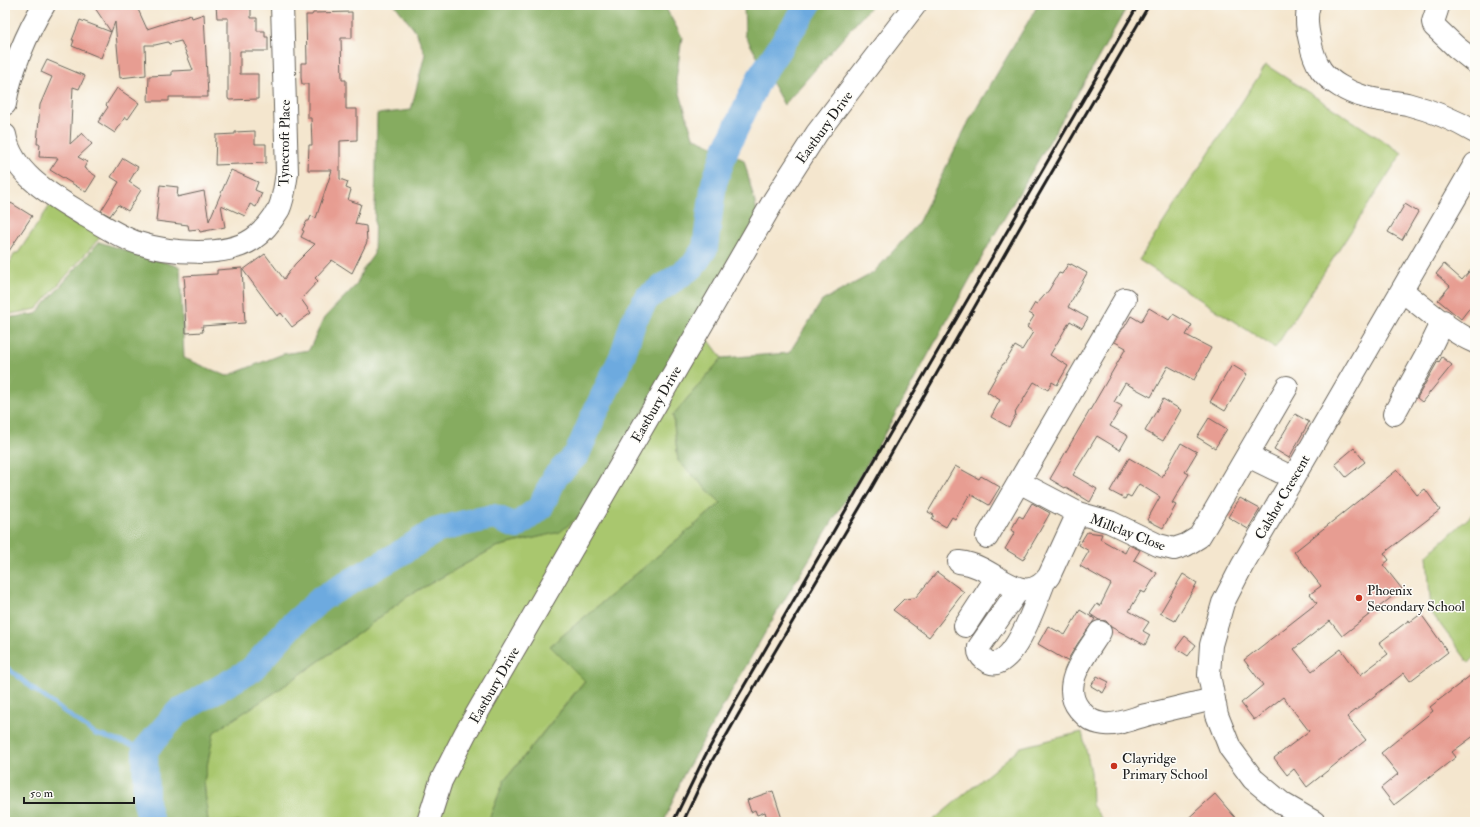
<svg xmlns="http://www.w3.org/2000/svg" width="1480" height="827" viewBox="0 0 1480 827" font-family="'IM FELL Double Pica',serif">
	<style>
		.green { fill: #a9c76e; stroke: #627245 }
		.forest { fill: #86ac61; stroke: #51643e }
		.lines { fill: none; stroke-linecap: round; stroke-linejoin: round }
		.stream { stroke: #6daadf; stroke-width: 4.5 }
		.river { stroke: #6daadf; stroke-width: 26 }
		.building { fill: #e79d92 }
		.minor-casing { stroke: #68635a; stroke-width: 24 }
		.minor { stroke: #fff; stroke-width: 22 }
		.rail { stroke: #1c1c1c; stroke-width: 3 }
		.poi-dot { fill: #c8321e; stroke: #fdfcf7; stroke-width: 1.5 }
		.labels { text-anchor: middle; stroke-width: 3; stroke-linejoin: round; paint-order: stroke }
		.street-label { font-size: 14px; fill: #1c1c1c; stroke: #fdfcf7 }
		.poi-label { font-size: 14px; fill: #1c1c1c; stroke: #fdfcf7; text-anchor: start }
	</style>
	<rect width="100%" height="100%" fill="#fdfcf7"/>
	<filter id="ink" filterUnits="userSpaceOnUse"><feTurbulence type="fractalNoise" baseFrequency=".025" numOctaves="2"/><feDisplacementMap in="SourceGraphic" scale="8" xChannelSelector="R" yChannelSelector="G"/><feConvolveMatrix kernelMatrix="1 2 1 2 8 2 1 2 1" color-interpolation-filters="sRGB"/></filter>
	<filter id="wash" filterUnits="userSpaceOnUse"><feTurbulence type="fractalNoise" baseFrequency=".012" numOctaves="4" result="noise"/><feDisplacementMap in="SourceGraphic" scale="16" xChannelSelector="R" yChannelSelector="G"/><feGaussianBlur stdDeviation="0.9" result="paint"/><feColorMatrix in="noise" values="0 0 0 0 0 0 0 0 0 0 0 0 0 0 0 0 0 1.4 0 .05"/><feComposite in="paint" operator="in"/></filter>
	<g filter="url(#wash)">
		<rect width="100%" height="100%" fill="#f4e6ce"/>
		<path class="green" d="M1266 65 1402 153 1275 348 1139 260Z
			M51 204 103 234 37 309 5 315V272L15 253H18Z
			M695 321 722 358 673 415 678 461 721 503 550 646 585 680 504 781 488 822H208L204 781 213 732 274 693 356 635 408 596 496 547 559 532Z
			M1475 512V657L1469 663 1431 612 1427 555Z
			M1082 732 1091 772 1092 805 1104 822H931L1021 747Z"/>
		<path class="forest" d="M395 5H664L682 37 676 80 693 137 744 160 758 215 585 511 560 532 496 547 408 596 356 635 274 693 214 732 204 781 208 822H5V318L36 314 99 242 180 267 184 358 227 376 283 354 309 350 324 318 357 284 362 271 374 254 377 114 411 110 425 54 416 32Z
			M744 5H872L784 105 745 35Z
			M1038 5H1128L1092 69 992 239 874 453 777 612 683 776 664 822H488L504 781 585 681 550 646 721 503 678 461 673 415 722 358 789 353 822 301 873 273 917 225 970 119Z"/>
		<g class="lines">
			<path class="stream" d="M5 666 36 691 95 734 139 747 145 750"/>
			<path class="river" d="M151 822 146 802 145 750 178 712 251 670 289 628 322 598 399 554 435 531 464 523 494 517 516 526 540 508 555 477 577 454 595 413 622 357 634 320 647 298 693 266 705 248 714 183 726 149 760 77 808 5"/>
		</g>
		<g id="blocks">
			<path class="building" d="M93 5H136L147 29 191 15 192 18 204 14 208 97H169V101H148L149 76 172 75V71L193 70 182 43 181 41 169 44 168 42 155 45H145L146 75 120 78 115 22 111 32Z
				M216 5H251V18H257V31H265V37H268V51H240V74H258V99L229 100 228 98V18H217Z
				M352 12V38H341L342 80H346V109H357V140L340 141V179L348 182 346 188 351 190 348 200 361 204 355 224 366 226 367 242 352 273 332 260 315 278 318 281 301 299 311 313 292 327 281 313 277 316 243 270 265 254 284 279 295 264 315 244 301 237 304 231 302 230 307 221H309L311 216 316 218 332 170H308L309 145H312L311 118H308V84H302L301 78V63H307L306 15H312L313 13Z
				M80 20 111 32 101 58 72 46 74 40H72Z
				M47 60 85 76 79 89 73 87 70 144 82 133 92 144 78 157 87 162 84 168 96 176 86 192 50 170 58 158 39 157 40 144H37L40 105 52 77 41 72Z
				M117 88 139 103 128 119 125 117 115 133 98 122 108 107 106 105Z
				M255 131V144H266V163L215 165 216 135 235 134V132Z
				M123 158 138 167 129 182 141 190 128 211 118 205 110 216 101 211 119 182 111 177Z
				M231 170 258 182 255 190 262 193 256 207 250 204 245 216 221 205 225 227 200 232 199 229 189 230 188 225 156 221 160 185 178 187 177 197 204 191 209 221Z
				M11 203 32 216 5 257V212Z
				M1405 204 1418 212 1402 240 1388 232Z
				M1068 264 1071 265V264L1087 273 1068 307 1088 318 1082 328 1070 321 1050 355 1068 366 1057 385 1052 382 1048 390 1034 382 1015 413 1016 414 1009 427 991 417 1000 400 987 392 1003 364H1004L1015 346 1022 350 1033 332 1027 327 1034 316 1029 313 1035 303 1037 304 1049 290 1059 273 1062 274Z
				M1444 264 1462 280 1475 265V301L1461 319 1438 300 1450 286 1436 274Z
				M242 268 245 323 202 326 203 332 186 333 184 287H185L184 276 217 274V270Z
				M1149 308 1169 320 1173 314 1192 325 1186 335 1211 348 1194 380 1168 366 1151 397 1125 383 1114 402 1122 406 1110 426 1128 436 1120 450 1097 436 1073 475 1097 489 1090 502 1066 487 1065 488 1050 479 1126 348 1115 342 1123 328H1124L1131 316 1141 322Z
				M1442 357 1452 365 1422 402 1417 398 1438 361 1439 362Z
				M1232 365 1247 374 1225 411 1210 402Z
				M1163 399 1181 410 1163 441 1145 431Z
				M1295 414 1309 422 1289 458 1274 449Z
				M1209 418 1227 429 1215 448 1197 437Z
				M1181 443 1197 452 1185 472 1189 474 1172 503 1176 505 1163 528 1147 520 1160 497 1139 484 1131 497 1127 495 1125 499 1110 491 1129 458 1162 477Z
				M1354 448 1365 462 1346 477 1335 464Z
				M955 466 979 479 981 476 1000 487 989 505 970 494 955 519 952 517 946 527 932 519 934 515 928 512Z
				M1397 470 1417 495 1425 489 1440 510 1384 553 1389 560 1383 565 1402 589 1342 636 1330 621 1294 649 1312 671 1341 649 1360 675 1388 654 1379 643 1409 620 1410 622 1421 614 1448 652 1410 681 1404 673 1347 717 1366 740 1307 787 1294 769 1287 775 1274 758 1309 731 1283 697 1254 720 1241 703 1263 685 1244 660 1317 603 1310 594 1321 586 1294 552Z
				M1240 498 1260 509 1248 529 1228 517Z
				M1032 503 1050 513 1023 560 1005 549 1015 532 1011 530 1019 516 1023 518Z
				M1087 532 1102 534 1100 539 1125 553 1129 545 1140 550 1134 560 1157 573 1145 593 1141 591 1129 611 1149 622 1143 631 1150 635 1145 645 1111 627 1106 621 1099 620 1090 614 1097 604 1100 606 1111 584 1080 566 1089 551 1079 545Z
				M937 572 964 592 929 637 893 610 904 599 915 598Z
				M1183 574 1197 583 1175 621 1160 613Z
				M1080 610 1095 619 1078 643 1067 661 1038 644 1048 626 1065 635Z
				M1185 636 1196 645 1188 656 1176 648Z
				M1475 672V735L1452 752 1456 757 1394 805 1381 788 1398 774 1381 753 1433 711 1430 707Z
				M1097 676 1109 682 1103 693 1091 686Z
				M773 791 783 822H768L765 812 757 815 755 810 751 812 747 800Z
				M1215 794 1239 822H1184Z"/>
		</g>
	</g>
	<g filter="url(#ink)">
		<use href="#blocks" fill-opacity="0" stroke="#68635a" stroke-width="1"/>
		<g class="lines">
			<g class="minor-casing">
				<path id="minor" d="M1309 5C1305 17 1307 29 1310 41 1312 51 1315 61 1321 70 1330 82 1348 92 1362 96 1376 101 1392 101 1407 104 1430 110 1455 120 1475 132
					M1437 10 1433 22 1434 26 1456 47 1475 62
					M5 104C10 73 27 32 44 5
					M5 135C12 174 53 196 84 215 101 224 119 237 138 243 169 253 225 258 253 239 263 232 273 219 279 209 284 198 285 184 287 173L282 5
					M1402 291C1424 307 1450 332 1475 342
					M1394 414 1427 354 1443 321
					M1248 456 1293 478
					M1019 482 1078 513 1110 522 1158 545 1174 549 1186 545 1199 537 1207 524 1287 387
					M987 537 1125 299
					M959 562C967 563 974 565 980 568 1005 580 1028 605 1049 576L1078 513
					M1019 589 979 647C978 653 980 656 985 660 1011 680 1036 601 1043 585
					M965 626 997 577
					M1100 632C1087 653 1059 685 1079 709 1087 718 1091 722 1104 724 1116 726 1134 718 1146 715 1168 710 1191 704 1214 699
					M428 822 441 781 465 734 774 200 817 133 915 5
					M1314 822 1283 804 1253 779 1230 748 1217 715 1209 675 1211 645 1223 603 1242 566 1475 164"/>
			</g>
			<use href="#minor" class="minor"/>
			<path class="rail" d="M673 822 705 756 737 698 1138 5
				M683 822 709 766 761 675 872 487 1031 208 1149 5"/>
		</g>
	</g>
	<g class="poi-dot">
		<circle cx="1359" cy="598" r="4"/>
		<circle cx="1114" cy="766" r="4"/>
	</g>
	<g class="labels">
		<g class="street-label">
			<text transform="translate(824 127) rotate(-54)" y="5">Eastbury Drive</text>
			<text transform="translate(284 143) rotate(-89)" y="5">Tynecroft Place</text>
			<text transform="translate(656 404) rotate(-60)" y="5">Eastbury Drive</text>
			<text transform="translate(1282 497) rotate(-60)" y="5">Calshot Crescent</text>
			<text transform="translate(1128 532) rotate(21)" y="5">Millclay Close</text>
			<text transform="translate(494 685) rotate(-60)" y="5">Eastbury Drive</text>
		</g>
		<g class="poi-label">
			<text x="1367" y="595">Phoenix<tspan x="1367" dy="16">Secondary School</tspan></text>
			<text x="1122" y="763">Clayridge<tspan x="1122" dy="16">Primary School</tspan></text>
		</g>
	</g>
	<rect width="1480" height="827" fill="none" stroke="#fdfcf7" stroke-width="20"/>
	<path d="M24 797v6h110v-6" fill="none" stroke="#1c1c1c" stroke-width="2"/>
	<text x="30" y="797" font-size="12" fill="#1c1c1c" stroke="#fdfcf7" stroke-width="3" paint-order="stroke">50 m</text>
</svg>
